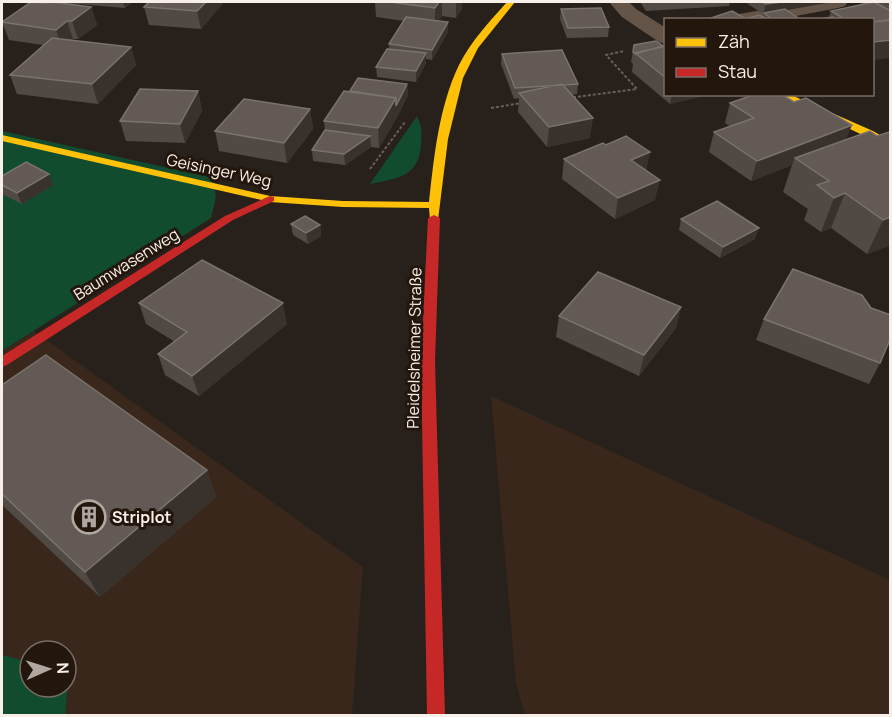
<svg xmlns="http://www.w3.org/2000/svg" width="892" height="717" viewBox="0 0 892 717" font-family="Manrope,sans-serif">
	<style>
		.built { fill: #38271a }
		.green { fill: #124c2f }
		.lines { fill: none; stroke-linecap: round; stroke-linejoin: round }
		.path { stroke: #6a5f57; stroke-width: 2; stroke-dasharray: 3 2; stroke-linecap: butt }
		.street { fill: #655549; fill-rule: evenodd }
		.slow { fill: #ffc107; fill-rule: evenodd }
		.jam { fill: #c62828; fill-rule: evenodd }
		.wall { fill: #514944 }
		.shaded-wall { fill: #39312c }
		.building { fill: #635a56; stroke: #7a726d; stroke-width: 1.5 }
		.labels { text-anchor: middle; stroke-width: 6; stroke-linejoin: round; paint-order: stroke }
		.street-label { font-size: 16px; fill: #f9efe9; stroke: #23170d }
		.poi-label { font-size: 16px; font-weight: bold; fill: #f9efe9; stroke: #23170d; text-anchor: start }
	</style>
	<rect width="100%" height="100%" fill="#28211b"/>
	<path class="built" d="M34 331 363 567 352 715H65L69 673 66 671V651H30V662L2 655V351Z
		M491 396 890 580V715H525L516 683Z"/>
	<path class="green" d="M417 116C422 127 422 132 421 144 419 177 398 178 370 184Z
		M2 131 213 178 216 197 211 218 2 351Z
		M2 655 30 662V687H66V671L69 672 65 715H2Z"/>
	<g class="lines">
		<path class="path" d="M568 98 637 89 606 55 624 51
			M491 108 522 103
			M370 169 405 122"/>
		<path class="street" d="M609 2H629L636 9 666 28V44L659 42 622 17Z
			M808 2H848L845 6 838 8 775 20H729L732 16 739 14Z"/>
		<path class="slow" d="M507 2H515L478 48 463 78 448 139 438 220H430L429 208 343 207 270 202 2 141V135L270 196 343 201 429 202C434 157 439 106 459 65 471 41 490 21 507 2Z
			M776 94H789L873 131 890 141V148Z"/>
		<path class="jam" d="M270 196 274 197V201L233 220 7 365 2 367V356L225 216Z
			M434 215 440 218 435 361 445 716H427L421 361 428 218Z"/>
	</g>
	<path class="wall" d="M59 2H132L125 8 66 3 91 7 97 25 78 39H73L72 40 131 47 136 65 98 104 17 94 10 75 43 45 9 40 2 22 47 3H60Z
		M149 2H224L201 29 149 25 144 7Z
		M375 2H462V9L456 18 442 16 438 21 448 22V32L432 60 426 59V63L416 82 377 77 376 67 389 49V44L404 21 376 17Z
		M640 2H730L729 6 646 11Z
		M745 2H832L787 10 801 20H705L746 19 763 17V14Z
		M862 2H891V58L873 20H811L829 17 831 11 861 4Z
		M561 9 609 27 608 37 567 38 560 19Z
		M634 45 666 46V94H711L670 104 632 72 633 64 631 62Z
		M502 54 578 84 577 94 571 95 590 138 547 147 518 112 519 98 514 99 501 64Z
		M407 84 408 95 397 117 379 148 371 147 345 165 313 161 312 150 325 130 324 121 350 91Z
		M198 91 202 111 185 143 126 141 120 121Z
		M730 103 846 140 870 131 891 245 867 254 831 228 821 232 804 220 808 209 783 192 792 165 751 181 709 152 714 132 731 127 725 123Z
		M310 109 313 129 287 163 219 151 215 131Z
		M564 159 646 171 655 200 615 219 562 179Z
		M2 176 53 185 22 204 2 194Z
		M681 219 755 239 720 258 679 230Z
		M291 224 320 225 321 236 308 244 293 235Z
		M139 303 287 324 199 396 165 375 158 354 175 342 146 324Z
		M681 307 676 328 639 376 556 337 559 316Z
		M764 319 880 363 869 384 756 340Z
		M2 385 207 470 216 497 100 597 2 505Z"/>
	<path class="shaded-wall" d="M123 2H132L125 8Z
		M206 2H224L201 29 197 11Z
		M439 2H442V16L435 26V8Z
		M456 2H462V9L456 18Z
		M782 2H832L765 14 764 13 763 14 766 4Z
		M91 7 97 25 78 39 72 21Z
		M67 21 73 39 62 48 56 30Z
		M448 22V32L432 60V50Z
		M891 40V58L873 60V42Z
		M131 47 136 65 98 104 92 84Z
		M426 53V63L416 82V71Z
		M407 84 408 95 397 117 379 148 378 128 396 98Z
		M198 91 202 111 185 143 180 124Z
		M672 94H711L670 104Z
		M310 109 313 129 287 163 284 143Z
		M593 118 590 138 547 147 549 127Z
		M852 125 844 145 795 158 792 165 751 181 757 161Z
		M370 136 371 147 345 165 344 154Z
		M650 152 646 172 631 160Z
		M49 174 53 185 22 204 17 193Z
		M660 180 655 200 615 219 618 198Z
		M845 193 831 228 821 232 834 198Z
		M891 217V245L867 254 883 220Z
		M320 225 321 236 308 244 306 233Z
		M759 228 755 239 720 258 723 247Z
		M283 303 287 324 199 396 192 376Z
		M681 307 676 328 639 376 644 355Z
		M207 470 216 497 100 597 85 572Z"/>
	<path class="building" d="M31 2 47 3 49 2H52L91 7 72 21H67L56 30 2 22Z
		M149 2H206L197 11 144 7Z
		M390 2H439L435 8Z
		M762 2H782L766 4Z
		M874 2 891 11V20L873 22V20H846L831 11Z
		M601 8 609 27 568 28 561 9Z
		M785 9 801 20H773L764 13Z
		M732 11 746 19 759 15 769 20H705Z
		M406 17 448 22 432 50 389 44Z
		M833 17 837 20H811Z
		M888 20 891 22V40L873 42V22Z
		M52 38 131 47 92 84 10 75Z
		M656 41 663 46 635 54 633 52 634 45Z
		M666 46V78L635 53Z
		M387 49 426 53 416 71 376 67Z
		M562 50 578 84 515 88 502 54Z
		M358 78 407 84 396 106V98L350 91Z
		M562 84 593 118 549 127 519 93Z
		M140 89 198 91 180 124 120 121Z
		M344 91 396 98 378 128 324 121Z
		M756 94H781L794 102 806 98 852 125 757 161 714 132 754 118 730 103Z
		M244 99 310 109 284 143 215 131Z
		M325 130 370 136 344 154 312 150Z
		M870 131 877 136 889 132 891 133V217L883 220 845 193 834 198 817 185 829 181 795 158Z
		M626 136 650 152 631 160 660 180 618 198 564 159 603 143 606 145Z
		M26 162 49 174 17 193 2 185V176Z
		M717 201 759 228 723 247 681 219Z
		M305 216 320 225 306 233 291 224Z
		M202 260 283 303 192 376 158 354 187 332 139 303Z
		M793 269 862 295 871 308 891 315V337L880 363 764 319Z
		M598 272 681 307 644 355 559 316Z
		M46 355 207 470 85 572 2 494V385Z"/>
	<defs>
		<g id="building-ring" transform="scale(1.725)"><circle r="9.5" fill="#23170d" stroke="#b0a7a1" stroke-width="1.5"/><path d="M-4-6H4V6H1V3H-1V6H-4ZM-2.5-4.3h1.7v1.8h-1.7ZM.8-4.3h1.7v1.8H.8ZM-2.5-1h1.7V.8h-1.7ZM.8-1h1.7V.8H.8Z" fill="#b0a7a1"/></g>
	</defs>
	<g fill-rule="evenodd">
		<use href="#building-ring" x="89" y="517"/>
	</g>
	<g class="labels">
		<g class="street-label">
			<text transform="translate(219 170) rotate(12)" y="6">Geisinger Weg</text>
			<text transform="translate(126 264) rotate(-32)" y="6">Baumwasenweg</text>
			<text transform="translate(414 348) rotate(-89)" y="6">Pleidelsheimer Straße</text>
		</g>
		<g class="poi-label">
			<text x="112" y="523">Striplot</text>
		</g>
	</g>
	<rect width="892" height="717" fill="none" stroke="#f9efe9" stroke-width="6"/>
	<rect x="664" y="18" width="210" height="78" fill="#23170d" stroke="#796d65" stroke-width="1.5"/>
	<rect x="676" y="38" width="30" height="9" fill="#ffc107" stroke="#796d65" stroke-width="1.5"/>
	<text x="718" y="48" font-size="18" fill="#f9efe9">Zäh</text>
	<rect x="676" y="68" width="30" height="9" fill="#c62828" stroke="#796d65" stroke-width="1.5"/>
	<text x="718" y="78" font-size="18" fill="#f9efe9">Stau</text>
	<g transform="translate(48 669) rotate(87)"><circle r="28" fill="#23170d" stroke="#796d65" stroke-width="1.5"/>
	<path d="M0-4.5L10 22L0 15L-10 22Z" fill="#b0a7a1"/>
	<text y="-9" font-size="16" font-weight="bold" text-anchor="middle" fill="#f9efe9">N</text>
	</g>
</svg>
